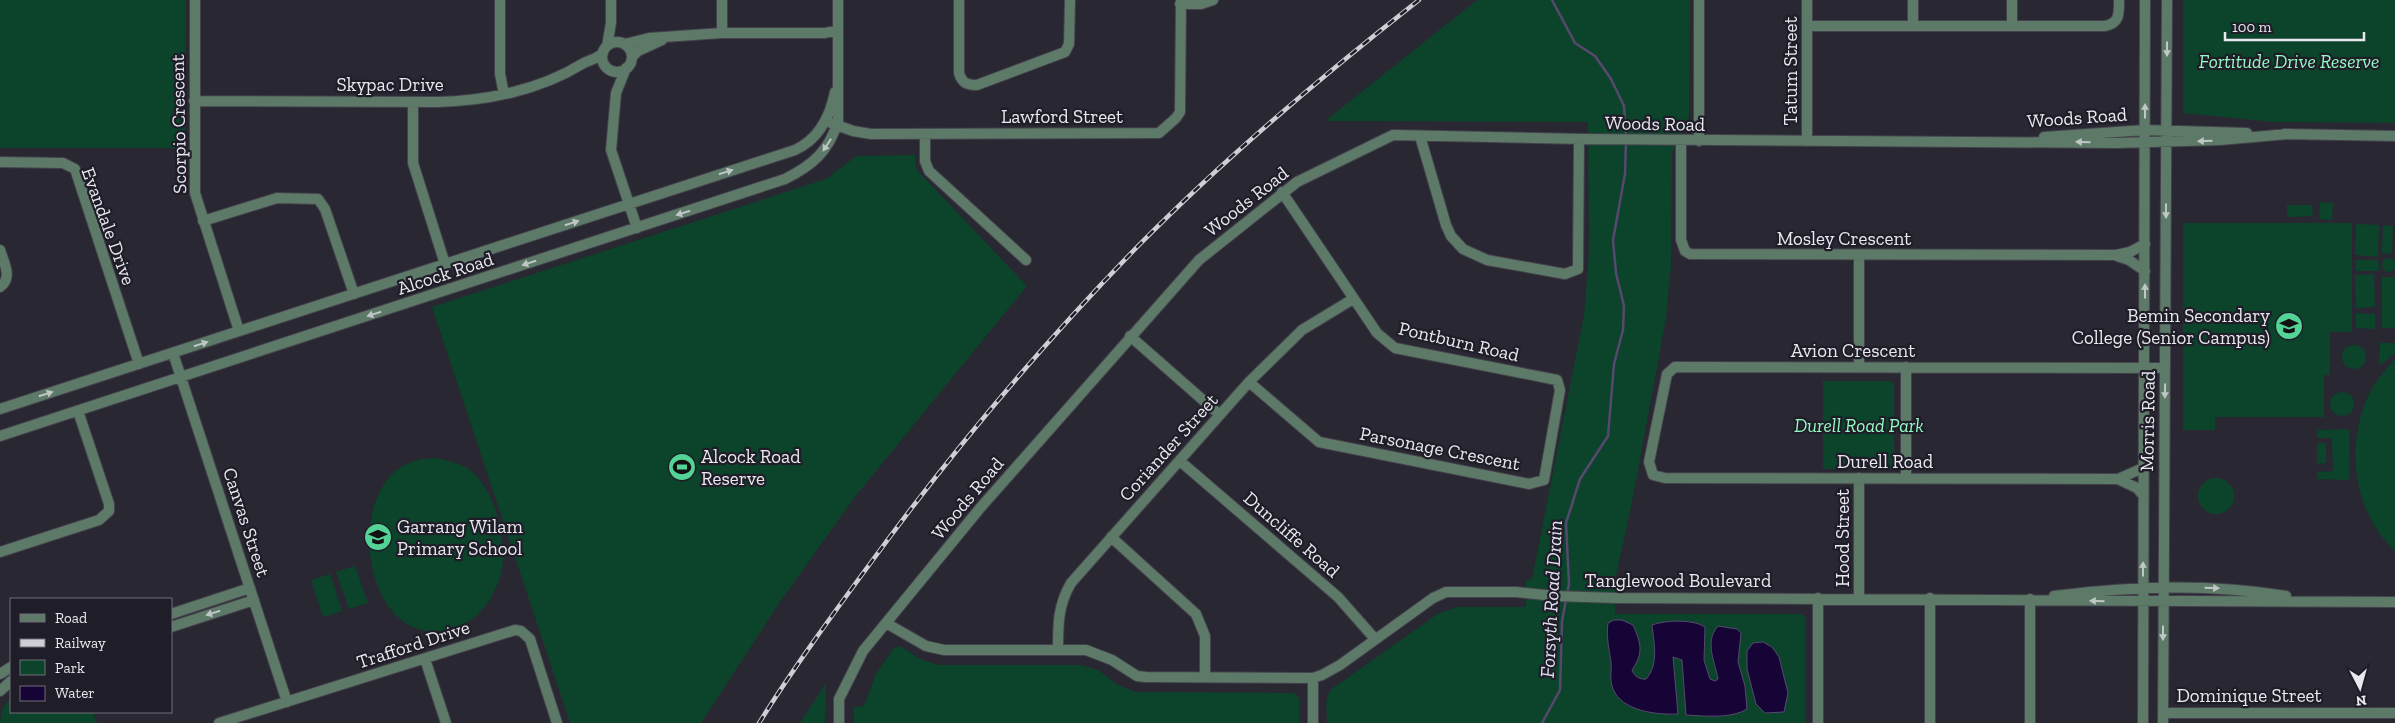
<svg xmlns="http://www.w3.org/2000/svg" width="2395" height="723" viewBox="0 0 2395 723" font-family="'Zilla Slab',serif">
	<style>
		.green { fill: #0b442b }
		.water { fill: #170437; stroke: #56486e }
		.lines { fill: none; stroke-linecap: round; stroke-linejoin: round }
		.stream { stroke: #56486e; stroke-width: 2.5 }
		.minor-casing { stroke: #44424c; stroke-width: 12 }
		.minor { stroke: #5d7968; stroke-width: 10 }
		.rail-casing { stroke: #cfced5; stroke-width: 4.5 }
		.rail { stroke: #1f1d28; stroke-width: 2.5; stroke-dasharray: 8; stroke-linecap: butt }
		.oneway { fill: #bfc7c6 }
		.labels { text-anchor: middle; stroke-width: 4.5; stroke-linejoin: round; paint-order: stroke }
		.park-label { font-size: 19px; font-style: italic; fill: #95fac4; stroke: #1f1d28 }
		.street-label { font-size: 19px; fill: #e9e8ef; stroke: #1f1d28 }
		.poi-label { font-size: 19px; fill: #e9e8ef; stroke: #1f1d28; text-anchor: start }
		.water-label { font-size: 20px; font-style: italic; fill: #e3e0f2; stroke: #1f1d28 }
	</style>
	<rect width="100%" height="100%" fill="#292732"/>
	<path class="green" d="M0 0H186L185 148H0Z
		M1477 0H1690L1689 117 1672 152 1671 266 1666 318 1633 497 1616 576 1615 614H1802L1805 618V723H1327C1327 707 1322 692 1339 684L1439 613 1458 607H1526V580L1532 579 1584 315 1589 254 1588 122 1325 121Z
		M2183 0H2395V123L2274 122 2183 113Z
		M915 155 916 169 1027 286 854 498 780 602 701 723H570L432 307 826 179 856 156Z
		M2320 202 2333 203 2332 220 2319 219Z
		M2287 205H2312L2313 216 2287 217Z
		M2183 223H2352V332H2330V375H2324V417H2215V430H2183Z
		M2356 224 2379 225 2378 257 2355 255Z
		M2383 225 2393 226 2392 254 2382 253Z
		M2382 265a7 7 0 1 1 14 0a7 7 0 1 1-14 0Z
		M2356 260H2378L2379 271H2356Z
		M2374 274 2375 307 2356 308 2355 275Z
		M2382 277H2395V328H2382Z
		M2356 313 2375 314V329L2356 328Z
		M2380 343H2395V353L2382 364H2379Z
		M2342 357a12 12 0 1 1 24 0a12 12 0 1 1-24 0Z
		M2395 359V551C2353 512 2344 444 2370 392 2376 380 2386 369 2395 359Z
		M1823 381H1890L1894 385V465L1890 469H1823Z
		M2330 404a12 12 0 1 1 24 0a12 12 0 1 1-24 0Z
		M2347 429 2350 432 2349 480 2317 479V472L2333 471 2332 438H2317L2318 430Z
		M2317 443H2326V463L2317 464Z
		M437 458C452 462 466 464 477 477 496 496 504 536 503 562 502 576 496 589 489 601 478 616 466 626 447 630 359 648 341 477 418 460 424 458 431 459 437 458Z
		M2198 496a18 18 0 1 1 36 0a18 18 0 1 1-36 0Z
		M355 566 368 603 349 609 336 572Z
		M330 574 342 611 323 617 311 580Z
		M900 646 920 659 938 665H1080L1098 670 1118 685 1136 692 1294 693 1299 698V723H854V707L864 706 876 674 894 648Z
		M826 683 825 723H800Z
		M11 696V712H93L97 723H0L2 710Z"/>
	<path class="water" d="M1614 620H1622L1633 625C1641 644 1644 652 1632 670 1634 676 1640 680 1646 679 1659 665 1654 643 1652 625 1665 620 1694 619 1705 627L1704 660 1710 679 1715 681 1718 679C1715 661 1704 642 1718 626L1737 629 1741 633 1738 662 1745 686 1747 709C1731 719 1704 716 1686 715L1682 660 1673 657 1678 714C1656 715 1622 711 1613 689 1609 679 1612 671 1611 662 1609 649 1606 636 1608 623Z
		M1763 642 1772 647 1779 657 1788 693 1784 712 1765 713 1756 704 1747 669V651L1753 643Z"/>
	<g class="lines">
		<path class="stream" d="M1552 0 1575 43 1595 56 1611 79 1624 106 1626 136
			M1567 594 1569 584 1566 523 1580 479 1608 436 1614 364 1623 330 1624 306 1616 273 1613 240 1625 174 1626 142
			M1542 723 1560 690 1562 621 1566 600"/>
		<g class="minor-casing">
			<path id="minor" d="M195 0V193L239 331
				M500 0V74L504 94
				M959 0V73C962 83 967 85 977 85L1065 52 1069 44 1070 0
				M1180 4H1201L1213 0
				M1807 26H2105C2120 23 2119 13 2119 0
				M1913 26V0
				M2012 26V0
				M722 33V0
				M602 57a15 15 0 1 1 30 0a15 15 0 1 1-30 0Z
				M625 44 649 38 722 33H825L838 30
				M607 46 611 23V0
				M632 57 638 51 662 40
				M626 68 616 93 611 150 637 228
				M194 101 437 102C486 101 540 90 582 64 589 60 597 59 603 53
				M413 102V163L445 264
				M831 123 853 131 871 134 1159 133 1176 118 1180 112 1181 0
				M925 134V161L929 171 1026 260
				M2284 134 2395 136
				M1420 136 1446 225 1451 236 1463 249 1487 260 1565 274 1578 269 1579 139
				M2044 137 2145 130 2247 133
				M1681 140V240L1685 251 1690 254 2116 255 2130 252 2145 244
				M1699 141V0
				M1807 141V0
				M0 162 63 163 75 169 139 364
				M203 221 277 198 318 199 325 209 354 294
				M0 250C4 263 13 278 0 287
				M2117 256 2129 260 2145 271
				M1130 336 1220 415
				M173 353 287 702
				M1859 367V255
				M1249 382 1319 442 1529 484 1544 480 1560 390 1557 380 1395 348 1377 333 1282 192
				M0 409 795 150C819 139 830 117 835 92
				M0 436 785 179C813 165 829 151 838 121V0
				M1180 461 1338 597 1375 639
				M2143 468 2118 479 1665 478 1653 475 1649 462 1667 374 1675 367 2165 368
				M1859 478V598
				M1906 478V367
				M2118 479 2137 488 2143 495
				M1111 537 1196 614 1205 636V677
				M0 552 99 520 109 511V504L78 411
				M2054 596C2130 586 2209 583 2286 596
				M171 614 250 588
				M886 623 926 646 944 650H1086L1112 660 1137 676 1146 677 1313 678 1322 675 1340 665 1433 598 1446 592H1516L1554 596 1617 598 2395 602
				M171 627 254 600
				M1058 649C1058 624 1058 605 1071 583L1249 382 1302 330 1353 299
				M425 659 446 723
				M0 674 11 667
				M1313 678V723
				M0 691 11 681
				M2163 713H2395
				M219 723 515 630 521 631 530 639 557 723
				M839 723V699L863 651 981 507 1199 260 1297 182 1393 135 1583 139 2116 143 2220 140 2289 134
				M1818 723V598
				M1930 723V598
				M2030 723V599
				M2143 723 2145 0
				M2163 723 2167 0"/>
		</g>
		<use href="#minor" class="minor"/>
		<g class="rail-casing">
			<path id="rail" d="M759 723C794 667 833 614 872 561 954 449 1043 343 1140 244 1227 156 1322 76 1419 0"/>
		</g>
		<use href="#rail" class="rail"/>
	</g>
	<defs><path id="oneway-solid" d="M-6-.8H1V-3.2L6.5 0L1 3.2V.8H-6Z" transform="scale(1.25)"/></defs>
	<g class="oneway">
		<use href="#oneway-solid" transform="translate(2167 49) rotate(90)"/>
		<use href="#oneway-solid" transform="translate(2145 111) rotate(-90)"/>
		<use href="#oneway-solid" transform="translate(2205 141) rotate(179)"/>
		<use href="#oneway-solid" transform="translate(2083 142) rotate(-179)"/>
		<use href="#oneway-solid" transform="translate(827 145) rotate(123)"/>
		<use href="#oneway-solid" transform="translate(726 172) rotate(-18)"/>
		<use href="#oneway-solid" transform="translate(2166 211) rotate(90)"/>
		<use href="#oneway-solid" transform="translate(683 213) rotate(162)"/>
		<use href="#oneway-solid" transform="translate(572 223) rotate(-18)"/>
		<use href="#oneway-solid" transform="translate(529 263) rotate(162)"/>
		<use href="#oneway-solid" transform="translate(2145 291) rotate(-90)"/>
		<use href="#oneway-solid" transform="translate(374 314) rotate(162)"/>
		<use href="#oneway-solid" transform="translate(201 344) rotate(-18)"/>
		<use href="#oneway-solid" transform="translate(2165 391) rotate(91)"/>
		<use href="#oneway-solid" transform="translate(46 394) rotate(-18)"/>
		<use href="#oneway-solid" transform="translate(2143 569) rotate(-90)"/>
		<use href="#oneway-solid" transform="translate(2212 588) rotate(2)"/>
		<use href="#oneway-solid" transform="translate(2097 601) rotate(-179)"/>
		<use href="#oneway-solid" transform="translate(213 613) rotate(162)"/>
		<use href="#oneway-solid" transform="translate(2163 633) rotate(90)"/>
	</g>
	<defs>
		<g id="school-disc" transform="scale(1.4375)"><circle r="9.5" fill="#53d396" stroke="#1f1d28"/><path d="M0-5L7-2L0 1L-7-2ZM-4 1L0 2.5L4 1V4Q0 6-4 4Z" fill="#111"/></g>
		<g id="stadium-disc" transform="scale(1.4375)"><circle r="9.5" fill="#53d396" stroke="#1f1d28"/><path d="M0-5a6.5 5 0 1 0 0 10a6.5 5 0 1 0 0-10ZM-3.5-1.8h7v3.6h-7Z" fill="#111"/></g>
	</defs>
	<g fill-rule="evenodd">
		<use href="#school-disc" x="2289" y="326"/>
		<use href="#stadium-disc" x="682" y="467"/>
		<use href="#school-disc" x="378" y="537"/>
	</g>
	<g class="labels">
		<g class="park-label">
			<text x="2289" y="68">Fortitude Drive Reserve</text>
			<text x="1859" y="432">Durell Road Park</text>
		</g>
		<g class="street-label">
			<text transform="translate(1790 71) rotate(-90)" y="7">Tatum Street</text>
			<text x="390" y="91">Skypac Drive</text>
			<text x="1062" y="123">Lawford Street</text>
			<text transform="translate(2077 117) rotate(-4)" y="7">Woods Road</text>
			<text transform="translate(1655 123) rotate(1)" y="7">Woods Road</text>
			<text transform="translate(178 124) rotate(-91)" y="7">Scorpio Crescent</text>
			<text transform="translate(1246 201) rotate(-38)" y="7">Woods Road</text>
			<text transform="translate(109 226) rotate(70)" y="7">Evandale Drive</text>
			<text x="1844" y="245">Mosley Crescent</text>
			<text transform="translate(445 273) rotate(-18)" y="7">Alcock Road</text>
			<text transform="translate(1459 341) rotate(13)" y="7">Pontburn Road</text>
			<text x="1853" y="357">Avion Crescent</text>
			<text transform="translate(2147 421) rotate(-89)" y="7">Morris Road</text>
			<text transform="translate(1168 447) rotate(-48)" y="7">Coriander Street</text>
			<text transform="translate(1440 448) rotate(11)" y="7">Parsonage Crescent</text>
			<text x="1885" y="468">Durell Road</text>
			<text transform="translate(967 498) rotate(-50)" y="7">Woods Road</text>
			<text transform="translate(247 522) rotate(72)" y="7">Canvas Street</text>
			<text transform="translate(1292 534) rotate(41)" y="7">Duncliffe Road</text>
			<text transform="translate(1842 538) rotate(-90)" y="7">Hood Street</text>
			<text x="1678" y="587">Tanglewood Boulevard</text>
			<text transform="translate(413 644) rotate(-18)" y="7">Trafford Drive</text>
			<text x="2249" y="702">Dominique Street</text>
		</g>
		<g class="poi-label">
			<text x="2270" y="322" text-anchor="end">Bemin Secondary<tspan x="2270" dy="22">College (Senior Campus)</tspan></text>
			<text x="701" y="463">Alcock Road<tspan x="701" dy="22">Reserve</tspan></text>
			<text x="397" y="533">Garrang Wilam<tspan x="397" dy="22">Primary School</tspan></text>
		</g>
		<g class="water-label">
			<text transform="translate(1551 599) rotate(-87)" y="7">Forsyth Road Drain</text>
		</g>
	</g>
	<rect x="10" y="598" width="162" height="115" fill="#1f1d28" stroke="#706e78"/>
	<rect x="20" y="614" width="25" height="8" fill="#5d7968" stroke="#706e78"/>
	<text x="55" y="623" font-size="15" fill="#e9e8ef">Road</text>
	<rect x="20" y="639" width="25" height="8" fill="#cfced5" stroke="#706e78"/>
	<text x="55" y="648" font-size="15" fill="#e9e8ef">Railway</text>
	<rect x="20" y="660" width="25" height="15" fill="#0b442b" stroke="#706e78"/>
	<text x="55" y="673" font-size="15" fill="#e9e8ef">Park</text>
	<rect x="20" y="686" width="25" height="15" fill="#170437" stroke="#706e78"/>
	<text x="55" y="698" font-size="15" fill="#e9e8ef">Water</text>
	<g transform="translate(2360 688) rotate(174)" stroke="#1f1d28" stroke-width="4" paint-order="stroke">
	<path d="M0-4L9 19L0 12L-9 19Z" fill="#e9e8ef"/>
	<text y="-8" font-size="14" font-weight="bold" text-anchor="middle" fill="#e9e8ef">N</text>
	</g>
	<path d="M2225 32v8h139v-8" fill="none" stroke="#e9e8ef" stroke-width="2.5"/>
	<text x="2232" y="32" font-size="15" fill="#e9e8ef" stroke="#1f1d28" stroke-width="4" paint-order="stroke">100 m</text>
</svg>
